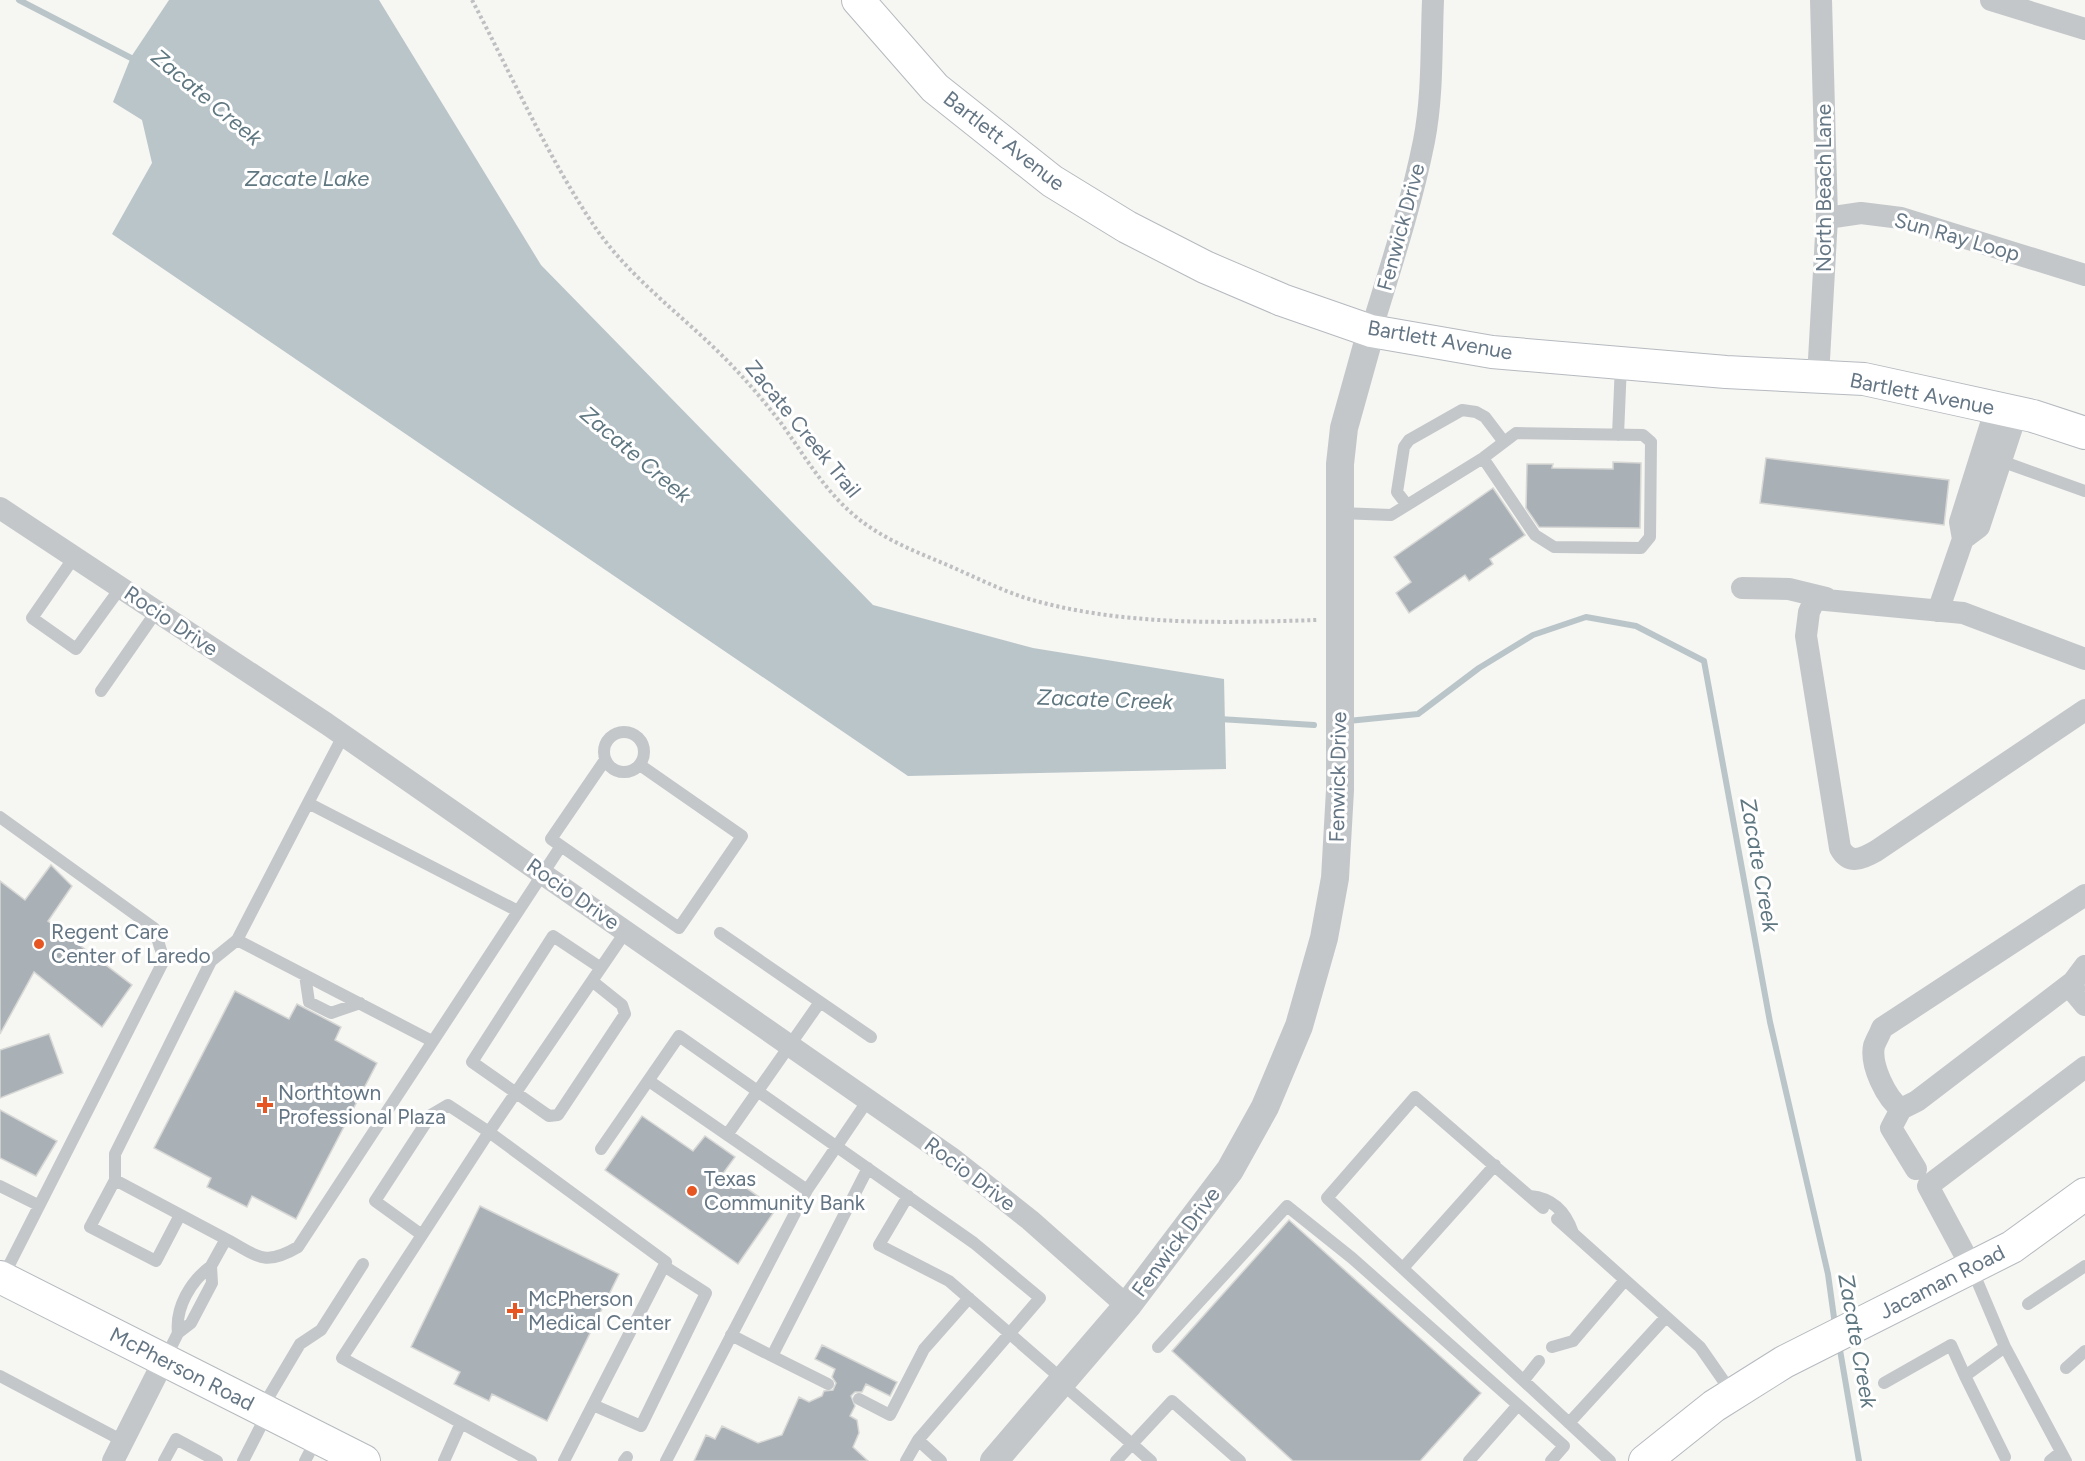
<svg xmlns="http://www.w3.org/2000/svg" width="2085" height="1461" viewBox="0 0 2085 1461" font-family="Figtree,sans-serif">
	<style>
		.water { fill: #bac5c9 }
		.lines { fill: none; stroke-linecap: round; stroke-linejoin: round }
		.stream { stroke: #bac5c9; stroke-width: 6 }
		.building { fill: #a9b1b7; stroke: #d7d7d5; stroke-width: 1.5 }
		.secondary-casing { stroke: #b5babf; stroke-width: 34 }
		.path { stroke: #bdbfc1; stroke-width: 4; stroke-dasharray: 3 3; stroke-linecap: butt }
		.service { stroke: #c3c7ca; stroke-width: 12 }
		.minor { stroke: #c3c7ca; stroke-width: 22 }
		.tertiary { stroke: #c3c7ca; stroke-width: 28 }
		.secondary { stroke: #fff; stroke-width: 32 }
		.poi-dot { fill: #e55622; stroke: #fff; stroke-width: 2 }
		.labels { text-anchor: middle; stroke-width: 6; stroke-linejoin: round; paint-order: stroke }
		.street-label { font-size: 21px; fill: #647584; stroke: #fff }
		.poi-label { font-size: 21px; fill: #647584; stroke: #fff; text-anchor: start }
		.water-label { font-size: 22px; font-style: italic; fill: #5f7780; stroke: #fff }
	</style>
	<rect width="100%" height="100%" fill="#f6f6f2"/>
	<path class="water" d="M169 0H379L541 265 873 605 1033 648 1224 679 1226 769 908 776 112 234 152 163 142 120 113 102 131 57Z"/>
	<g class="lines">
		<path class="stream" d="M19 0 135 60
			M1219 719 1314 725
			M1348 721 1418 714 1479 668 1533 635 1586 617 1636 626 1704 661 1770 1022 1828 1274 1835 1325
			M1839 1344 1859 1461"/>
	</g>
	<path class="building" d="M1766 458 1949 480 1944 525 1760 503Z
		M1613 462 1641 463 1640 528 1539 527 1526 508 1527 464H1553L1552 468 1613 469Z
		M1493 488 1525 535 1490 559 1493 564 1469 581 1465 575 1409 613 1396 593 1411 582 1394 557Z
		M51 865 72 886 48 921 132 985 102 1027 34 972 0 1034V881L25 900Z
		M235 991 289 1019 297 1004 341 1027 335 1040 377 1063 296 1219 252 1196 247 1207 207 1187 211 1178 154 1148Z
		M49 1034 63 1073 0 1098V1050Z
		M0 1110 57 1141 36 1176 0 1158Z
		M642 1116 693 1151 705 1136 735 1157 724 1172 776 1209 738 1264 605 1170Z
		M480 1206 619 1274 547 1421 492 1394 489 1401 454 1384 460 1372 411 1347Z
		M1289 1220 1481 1393 1420 1461H1293L1172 1351Z
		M822 1345 897 1382 890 1396 866 1384 862 1392H855L851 1396 855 1406 850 1416 857 1420 859 1433 853 1447 868 1461H694L706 1435 715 1439 722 1426 758 1443 782 1435 799 1397 809 1402 822 1396 824 1391 833 1390 836 1383 832 1377 835 1369 815 1359Z"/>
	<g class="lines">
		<g class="secondary-casing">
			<path id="secondary" d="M858 0 935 88 1052 181 1127 227 1205 267 1282 300 1371 331 1492 352 1726 372 1864 379 2033 416 2085 433
				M0 1277 364 1461
				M1645 1461 1714 1406 1784 1362 2012 1247 2085 1194"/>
		</g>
		<path class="path" d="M472 0C511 74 550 162 597 230 635 284 692 322 737 371 752 387 767 405 781 423 804 455 824 490 855 516 881 538 914 551 945 564 973 576 1000 590 1029 599 1122 626 1222 623 1317 620"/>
		<path class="service" d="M1618 435 1621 364
			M2001 461 2085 491
			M1407 505 1397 492 1404 447 1409 440 1462 410 1476 412 1485 417 1504 442
			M1340 513 1391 515 1483 458 1516 433 1643 435 1651 442 1650 537 1641 548 1554 547 1535 535 1483 458
			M75 556 32 618 76 649 121 587
			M101 691 156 612
			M604 752a20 20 0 1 1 40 0a20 20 0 1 1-40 0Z
			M605 760 551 839 679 928 742 836 640 765
			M308 803 343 736
			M0 817 154 928 164 960 3 1277
			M720 933 871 1037
			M305 975 309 1002 331 1013 360 1003
			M592 981 622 1005 625 1014 558 1115 549 1116 472 1062 553 936 601 968
			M432 1041 237 940 308 803 518 911
			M649 1081 807 1190
			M727 1135 820 1002
			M601 1149 679 1036 974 1243 1040 1298 918 1440 906 1461
			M115 1180 226 1239
			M0 1186 38 1205
			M908 1196 879 1245 949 1281 1063 1380
			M1530 1196C1552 1198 1566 1212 1573 1233
			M1543 1208 1415 1097 1327 1198 1610 1461
			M180 1215 156 1261 90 1227 115 1180V1154L211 961 237 940
			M1557 1219 1700 1347 1732 1393
			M422 1235 375 1201 431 1115 448 1105 489 1132 626 931
			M211 1266 226 1239C258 1256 264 1267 298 1247L561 846
			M1403 1268 1495 1165
			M1972 1269 2005 1347 2066 1461
			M2028 1304 2085 1266
			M731 1335 772 1356 868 1168
			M1158 1347 1287 1206 1352 1258 1518 1405 1469 1461
			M1552 1347 1573 1341 1625 1280
			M772 1356 828 1384
			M165 1359 178 1333 191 1323 212 1283 211 1266C191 1281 175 1307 178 1333
			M2066 1368 2085 1351
			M0 1376 123 1441
			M1965 1376 2005 1457
			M1524 1380 1539 1361
			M1061 1383 1132 1444 1172 1401 1240 1461
			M1884 1383 1951 1345 1965 1376 2005 1347
			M859 1399 890 1415 924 1349 969 1298
			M593 1405 641 1426 706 1293 664 1266
			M1518 1405 1564 1446 1551 1461
			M262 1408 300 1344 321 1330 363 1264
			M1569 1423 1666 1317
			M918 1440 941 1461
			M164 1461 176 1439 217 1461
			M243 1461 267 1414
			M305 1461 317 1438
			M444 1461 461 1423
			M531 1461 342 1358 489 1132 666 1262 564 1461
			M624 1461 627 1457
			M666 1461 807 1190 868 1100
			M1116 1461 1132 1444 1151 1461
			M2050 1461 2061 1452"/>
		<path class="minor" d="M1991 0 2085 29
			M1827 218 1861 213 1901 218 2085 275
			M1371 331C1390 269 1411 206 1424 141 1433 95 1431 47 1433 0
			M1818 377 1827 218 1821 0
			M0 508 327 724 953 1159 1030 1220 1127 1306
			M1963 539 1979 527 2017 412
			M1742 588 1789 589 1826 598
			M1938 611 1963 539 1960 522 1996 408
			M2085 659 1963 613 1815 599 1809 612 1806 636 1840 848C1849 865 1862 859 1876 851L2085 710
			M2085 895 1882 1028C1880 1034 1876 1040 1874 1046 1870 1065 1886 1098 1901 1109L1917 1101 2073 982 2085 966
			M2073 982 2075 993 2085 1005
			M1901 1109 1891 1128 1916 1169
			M1972 1268 1928 1186 2085 1067
			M113 1461 164 1360"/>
		<path class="tertiary" d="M994 1461 1127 1306 1230 1170 1265 1107 1299 1026 1324 938 1335 878 1340 790V464L1344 428 1371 331"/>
		<use href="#secondary" class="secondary"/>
	</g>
	<g class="poi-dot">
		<circle cx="39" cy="944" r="6"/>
		<path d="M262 1096h6v6h6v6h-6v6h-6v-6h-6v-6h6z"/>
		<circle cx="692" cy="1191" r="6"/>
		<path d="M512 1302h6v6h6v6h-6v6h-6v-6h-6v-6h6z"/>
	</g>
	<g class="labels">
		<g class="street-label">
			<text transform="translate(1004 141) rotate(38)" y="7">Bartlett Avenue</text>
			<text transform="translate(1824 188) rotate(-90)" y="7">North Beach Lane</text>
			<text transform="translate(1401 227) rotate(-75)" y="7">Fenwick Drive</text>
			<text transform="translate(1957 237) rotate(16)" y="7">Sun Ray Loop</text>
			<text transform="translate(1440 340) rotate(10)" y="7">Bartlett Avenue</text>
			<text transform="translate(1922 394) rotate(11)" y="7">Bartlett Avenue</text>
			<text transform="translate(803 429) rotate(51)" y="7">Zacate Creek Trail</text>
			<text transform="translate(171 621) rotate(34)" y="7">Rocio Drive</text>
			<text transform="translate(1338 777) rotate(-89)" y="7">Fenwick Drive</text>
			<text transform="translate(573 894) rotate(35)" y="7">Rocio Drive</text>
			<text transform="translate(970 1174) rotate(37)" y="7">Rocio Drive</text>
			<text transform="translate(1176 1242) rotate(-53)" y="7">Fenwick Drive</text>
			<text transform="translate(1942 1282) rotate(-27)" y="7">Jacaman Road</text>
			<text transform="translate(182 1369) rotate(27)" y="7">McPherson Road</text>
		</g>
		<g class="poi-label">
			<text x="51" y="939">Regent Care<tspan x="51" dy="24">Center of Laredo</tspan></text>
			<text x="278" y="1100">Northtown<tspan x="278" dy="24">Professional Plaza</tspan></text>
			<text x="704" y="1186">Texas<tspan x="704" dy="24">Community Bank</tspan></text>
			<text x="528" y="1306">McPherson<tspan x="528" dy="24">Medical Center</tspan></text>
		</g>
		<g class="water-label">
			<text transform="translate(207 97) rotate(40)" y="8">Zacate Creek</text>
			<text x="307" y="186">Zacate Lake</text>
			<text transform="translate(636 454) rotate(40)" y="8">Zacate Creek</text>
			<text transform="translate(1105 699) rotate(2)" y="8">Zacate Creek</text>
			<text transform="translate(1760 865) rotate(80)" y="8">Zacate Creek</text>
			<text transform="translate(1858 1341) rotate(80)" y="8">Zacate Creek</text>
		</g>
	</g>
</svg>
